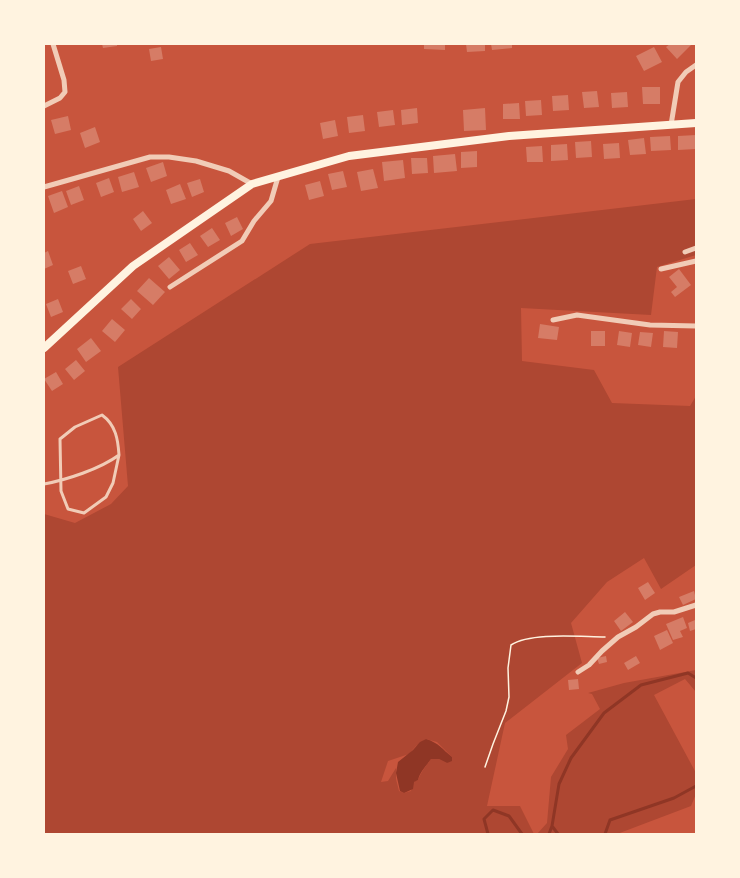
<svg xmlns="http://www.w3.org/2000/svg" width="740" height="878" viewBox="0 0 740 878" font-family="Jost,sans-serif">
	<style>
		.green { fill: #ae4732; fill-rule: evenodd }
		.water { fill: #8f3625 }
		.lines { fill: none; stroke-linecap: round; stroke-linejoin: round }
		.stream { stroke: #8f3625; stroke-width: 3 }
		.building { fill: #d67c66 }
		.path { stroke: #fff3e0; stroke-width: 1.5 }
		.service { stroke: #f1ccb7; stroke-width: 3 }
		.minor { stroke: #f1ccb7; stroke-width: 5 }
		.secondary { stroke: #fff3e0; stroke-width: 8 }
	</style>
	<rect width="100%" height="100%" fill="#c8553d"/>
	<path class="green" d="M696 199V255L657 267 651 315 521 308 522 361 594 370 612 403 690 406 696 396V565L661 589 644 558 607 582 571 623 582 663 505 723 487 806H520L534 834H44V514L75 523 111 504 128 486 118 367 310 244ZM426 739 437 742 452 757 447 763 439 759H431C426 766 421 772 418 780L413 782 411 791 404 793 399 791 396 779V768L388 781 381 782 388 761 409 754 416 746Z
		M696 670V692L685 679 654 695 696 773V794L691 806 617 834H537L547 823 551 777 568 749 566 735 600 709 592 694 588 693 624 683Z"/>
	<path class="water" d="M426 739C439 743 442 749 452 757V761L447 763 439 759H431C426 766 420 772 418 780L414 782 413 789 404 793 400 791 396 773 398 762 413 750 420 742Z"/>
	<g class="lines">
		<path class="stream" d="M552 826 559 784 571 758 604 713 641 685 688 673 696 678
			M488 834 484 819 493 810 509 816 522 834
			M549 834 552 826 558 834
			M605 834 610 820 674 798 696 786"/>
	</g>
	<path class="building" d="M102 44H117V46L103 48Z
		M424 44H445V50L424 49Z
		M466 44H485V51L467 52Z
		M491 44H512V48L492 50Z
		M670 44H689L691 45 677 59 666 47Z
		M161 47 163 59 151 61 149 49Z
		M654 47 662 62 644 71 636 56Z
		M642 87H660V104H643Z
		M597 91 599 107 584 108 582 92Z
		M627 92 628 107 612 108 611 93Z
		M568 95 569 110 553 111 552 96Z
		M541 100 542 115 526 116 525 101Z
		M519 103 520 119H503V104Z
		M417 108 418 123 402 125 401 110Z
		M485 108 486 130 464 131 463 110Z
		M393 110 395 125 379 127 377 112Z
		M363 115 365 131 349 133 347 117Z
		M68 116 71 130 55 134 51 120Z
		M335 120 338 136 323 139 320 123Z
		M95 127 100 142 85 148 80 133Z
		M696 135V149L678 150V136Z
		M670 136 671 150 651 151 650 137Z
		M644 138 646 154 630 155 628 140Z
		M591 141 592 157 576 158 575 142Z
		M619 143 620 158 604 159 603 144Z
		M567 144 568 160 551 161V145Z
		M542 146 543 162H527L526 147Z
		M477 151V167L461 168V152Z
		M455 154 457 171 434 173 433 156Z
		M411 158H427L428 173 412 174Z
		M403 160 405 178 384 181 382 162Z
		M163 162 167 176 151 182 146 168Z
		M373 169 378 188 361 191 357 172Z
		M343 171 347 187 332 190 328 174Z
		M134 172 139 187 122 192 118 177Z
		M109 178 114 192 101 197 96 183Z
		M200 179 204 192 192 197 187 183Z
		M320 181 324 196 309 200 305 185Z
		M180 184 186 199 171 204 166 190Z
		M79 186 84 200 71 205 66 191Z
		M62 191 68 207 54 213 48 196Z
		M143 211 152 223 141 231 133 219Z
		M237 217 243 229 231 236 225 223Z
		M212 228 220 240 208 247 200 236Z
		M190 243 198 255 186 262 179 250Z
		M48 251 53 265 44 269V253Z
		M169 257 180 270 169 279 158 266Z
		M81 266 86 279 73 284 68 271Z
		M679 269 691 285 675 297 671 292 677 287 669 277Z
		M149 278 165 292 153 305 137 291Z
		M58 299 63 312 51 317 46 304Z
		M131 299 141 309 132 319 121 309Z
		M112 319 125 330 115 342 102 331Z
		M540 324 559 327 557 340 538 338Z
		M591 331H605V346H591Z
		M619 331 632 333 630 347 617 345Z
		M664 331 678 332 677 348 663 347Z
		M640 332 653 333 651 347 638 345Z
		M91 338 101 351 86 362 77 349Z
		M76 360 85 371 74 380 65 369Z
		M56 372 63 384 52 391 44 379Z
		M648 582 655 593 645 600 638 588Z
		M694 591 696 599 683 605 679 597Z
		M625 612 633 622 621 631 614 621Z
		M683 617 687 628 680 631 683 637 673 640 666 624Z
		M695 620 696 629 690 631 688 623Z
		M667 630 673 643 660 650 654 636Z
		M606 656 607 662 599 664 597 658Z
		M636 656 640 663 628 670 624 663Z
		M578 679 579 689 569 690 568 680Z"/>
	<g class="lines">
		<path class="path" d="M485 767 493 744 506 711 509 697 508 668 511 645C531 632 581 637 605 637"/>
		<path class="service" d="M44 484C66 480 100 469 119 455 118 440 116 425 102 415L75 427 60 439 61 491 68 509 84 513 106 497 113 483 119 455"/>
		<path class="minor" d="M44 106 60 98 65 92 64 80 53 44
			M671 125 678 82 686 72 696 65
			M44 187 150 157H169L196 161 229 171 252 184
			M685 252 696 248
			M661 269 696 261
			M170 287 242 241 254 221 271 201 278 177
			M553 320 577 315 650 325 696 326
			M578 672 589 665 602 651 618 637 636 627 653 614 660 612H674L696 605"/>
		<path class="secondary" d="M44 348 133 266 252 184 349 156 509 136 696 123"/>
	</g>
	<rect width="740" height="878" fill="none" stroke="#fff3e0" stroke-width="90"/>
</svg>
